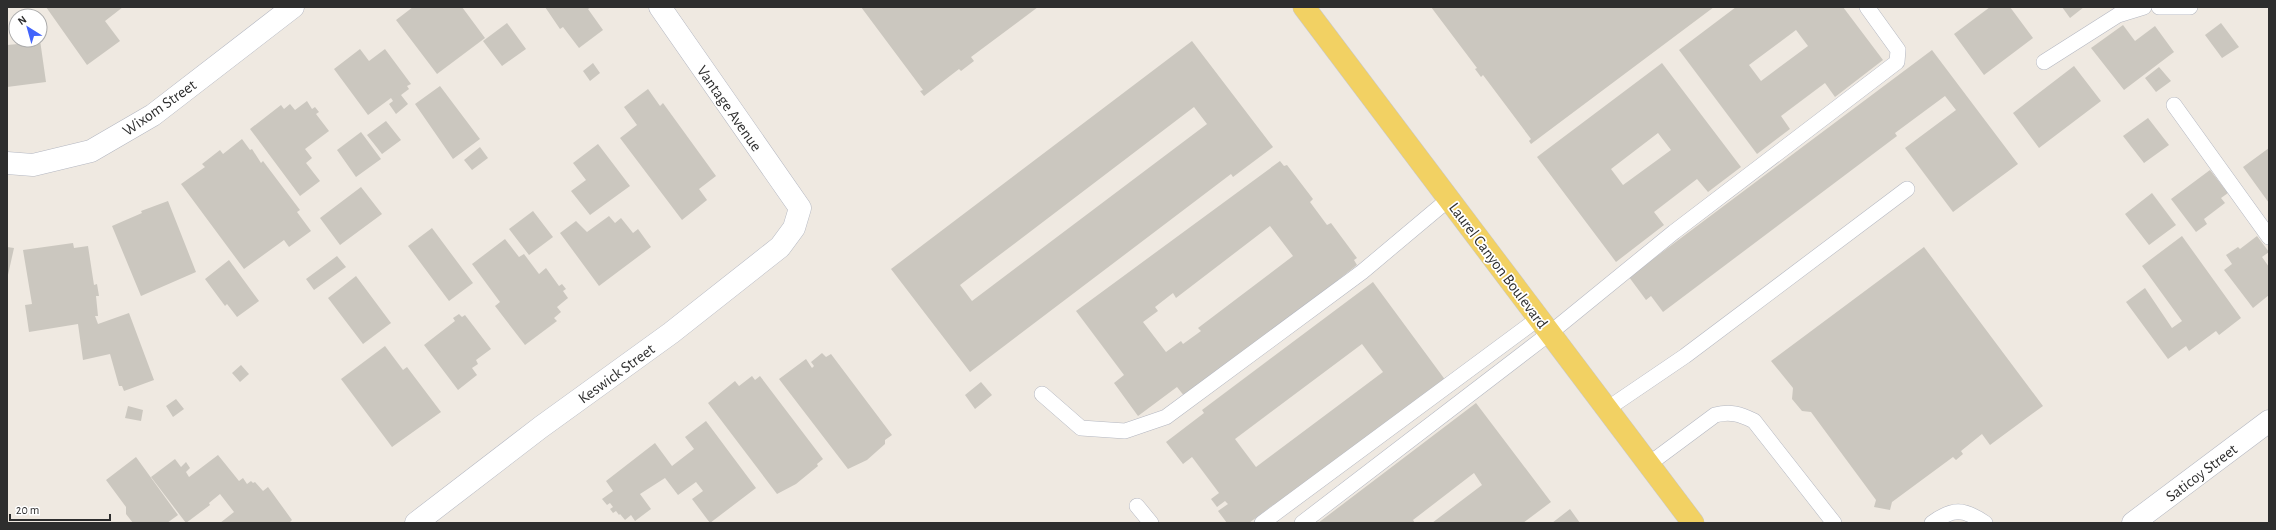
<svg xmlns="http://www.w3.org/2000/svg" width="2276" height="530" viewBox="0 0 2276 530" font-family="'Alegreya Sans',sans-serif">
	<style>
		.building { fill: #cbc7bf; fill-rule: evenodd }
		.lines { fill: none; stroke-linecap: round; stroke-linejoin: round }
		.lane-casing { stroke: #b4b7c1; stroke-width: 16 }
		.street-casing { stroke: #b4b7c1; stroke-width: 23 }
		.secondary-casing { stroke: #b4b7c1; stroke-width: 23 }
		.primary-casing { stroke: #c9c9c9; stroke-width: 23 }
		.lane { stroke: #fff; stroke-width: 15 }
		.street { stroke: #fff; stroke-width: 22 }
		.secondary { stroke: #fff; stroke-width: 22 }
		.primary { stroke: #f2d163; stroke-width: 22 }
		.labels { text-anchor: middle; stroke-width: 3.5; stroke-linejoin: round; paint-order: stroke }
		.street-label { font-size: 16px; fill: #2e2e2e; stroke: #fff }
	</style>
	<rect width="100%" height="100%" fill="#efe9e1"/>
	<path class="building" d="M46 7H123L105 21 120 41 87 65Z
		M413 7H462L485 38 437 74 396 20Z
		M545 7H591L588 9 603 30 579 48 563 27 560 29Z
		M861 7H1038L971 57 974 61 961 71 959 69 924 96 920 91 923 90Z
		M1431 7H1714L1531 144 1529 141 1531 139 1483 75 1481 77 1475 69 1477 68Z
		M1736 7H1843L1883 60 1835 97 1825 83 1781 116 1790 129 1757 154 1679 50ZM1796 30 1808 46 1761 81 1749 65Z
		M1990 7H2010L2033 38 1984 75 1954 34Z
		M2062 7H2084L2070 18Z
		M507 23 526 49 502 66 483 41Z
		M2221 23 2239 47 2222 58 2205 35Z
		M2123 25 2135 41 2155 26 2174 52 2124 90 2091 48Z
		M17 40H40L46 82 7 87V45L18 44Z
		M1192 41 1273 147 1233 177 1231 174 970 372 891 269ZM1194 107 1207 124 972 301 960 285Z
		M360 49 369 61 385 49 411 84 407 86 409 89 401 95 408 104 396 114 389 104 393 101 391 98 368 115 334 69Z
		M1932 50 2018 164 1953 212 1905 148 1956 110 1945 96 1895 133 1897 136 1663 312 1651 296 1646 300 1629 277Z
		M593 63 600 73 590 81 583 71Z
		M1662 63 1741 167 1708 192 1697 179 1654 212 1664 225 1616 262 1537 157ZM1658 133 1671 150 1623 185 1611 169Z
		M2074 66 2101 101 2039 148 2013 113Z
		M2159 67 2171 81 2156 92 2145 78Z
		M440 86 480 139 453 159 415 104Z
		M648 89 660 106 663 103 716 176 699 189 707 200 682 220 620 138 637 125 624 107Z
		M307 101 312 109 315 107 319 112 316 114 329 131 305 149 312 158 306 163 320 181 300 196 250 129 281 105 284 109 290 104 295 110Z
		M2148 118 2169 145 2144 163 2123 136Z
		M386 121 401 140 382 154 367 135Z
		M361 132 381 159 356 177 337 150Z
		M242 139 250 150 252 149 261 163 263 161 300 210 297 212 311 231 289 247 284 240 244 269 181 184 205 167 202 164 220 150 223 154Z
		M598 144 630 186 590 215 571 191 586 180 573 163Z
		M480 147 488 158 472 170 464 160Z
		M2269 148V203L2243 167Z
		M1280 161 1284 166 1287 165 1313 199 1310 202 1327 225 1331 223 1357 258 1354 260 1357 265 1338 280 1339 282 1185 397 1177 387 1138 416 1114 383 1124 375 1076 311ZM1270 226 1293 256 1198 328 1201 331 1183 344 1181 341 1166 352 1143 322 1158 311 1155 307 1173 293 1176 298Z
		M2210 170 2228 193 2221 198 2225 203 2204 219 2207 224 2196 232 2171 199Z
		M361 187 382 214 340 245 320 218Z
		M2152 193 2176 225 2149 245 2125 214Z
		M168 201 196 272 141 296 112 226 142 213 141 211Z
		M533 211 553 237 529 255 509 229Z
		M609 216 615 223 621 218 633 233 638 229 651 247 599 286 560 233 576 221 587 232Z
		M432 228 473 283 449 301 408 246Z
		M2182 236 2241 318 2219 335 2216 331 2189 351 2186 346 2168 359 2126 302 2145 288 2172 328 2182 321 2142 266Z
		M2257 236 2269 252 2262 257 2269 267V295L2253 308 2224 270 2232 264 2226 255 2238 247 2240 249Z
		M505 239 519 257 524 254 539 274 546 268 559 286 562 284 566 289 563 291 568 298 557 307 561 312 554 318 557 321 525 345 495 306 500 302 472 264Z
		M73 243 74 248 88 246 94 285 97 284 99 296H96L98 316H95L98 324 129 313 154 380 124 391 122 386H119L110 354 83 360 78 324 29 332 25 305 32 304 23 250Z
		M7 247 14 248 8 275H7Z
		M1924 247 2043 406 1990 445 1982 434 1961 451 1963 454 1956 460 1953 457 1892 502 1890 510 1874 507 1876 500 1811 412 1802 411 1792 399 1793 388 1771 361Z
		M337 256 346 267 314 290 306 279Z
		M229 260 259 301 237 317 227 304 225 306 205 279Z
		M356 276 391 323 363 344 328 298Z
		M1373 282 1446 381 1276 508 1273 505 1249 523H1227L1218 511 1228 504 1225 501 1217 507 1211 499 1219 493 1192 457 1183 464 1166 442 1204 413 1202 410ZM1362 344 1383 372 1256 467 1235 439Z
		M459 314 462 317 465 315 491 349 476 360 478 364 472 368 477 375 458 390 424 345 455 321 453 318Z
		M385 346 403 370 407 367 441 412 392 447 341 379Z
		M822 353 826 357 831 354 892 435 885 440V444L867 460 848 469 779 379 806 359 812 368 814 366 811 362Z
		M241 365 249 374 240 382 232 373Z
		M752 376 755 380 760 376 823 459 817 464 818 466 796 484 777 494 708 403 735 381 739 386Z
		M981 382 992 395 975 409 965 395Z
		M176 399 184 409 173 417 166 406Z
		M1476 403 1551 502 1523 523H1432L1482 485 1474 473 1413 520 1415 523H1318Z
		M128 406 143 410 141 421 125 418Z
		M706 421 756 488 710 523 692 499 703 491 696 482 678 495 665 478 640 494 651 509 635 521 631 515 625 520 620 514 619 515 616 511 613 513 610 509 613 507 610 503 607 505 602 499 613 491 606 481 655 443 672 466 694 449 685 437Z
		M218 455 239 481 243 478 247 484 251 481 253 483 255 482 263 491 268 487 292 520 289 523H220L234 512 220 494 209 503 210 505 186 523 151 477 175 459 181 467 186 462 190 468 186 472 189 477Z
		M136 457 178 515 167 523H133L126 514V507L106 480Z
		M1570 509 1580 523H1552Z"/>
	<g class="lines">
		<g class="lane-casing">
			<path id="lane" d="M2159 7H2190
				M2044 62 2118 15 2144 7
				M2174 105 2269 237
				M1042 394 1081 428 1125 431 1166 417 1362 272 1449 199
				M1607 409 1685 356 1907 189
				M1649 464 1715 415C1730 411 1740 414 1754 421L1834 523
				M1137 506 1151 523
				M1262 523 1539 318
				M1302 523 1550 333 1674 232 1897 62 1898 50 1867 7
				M1932 523C1953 508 1963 508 1985 523"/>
		</g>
		<g class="street-casing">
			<path id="street" d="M7 163 33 165 91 151 153 115 293 7
				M416 523 541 427 671 333 780 247 794 228 800 208 660 7"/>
		</g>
		<g class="secondary-casing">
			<path id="secondary" d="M2133 523 2269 421"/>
		</g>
		<g class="primary-casing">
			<path id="primary" d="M1304 7 1693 523"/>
		</g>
		<use href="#lane" class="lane"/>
		<use href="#street" class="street"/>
		<use href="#secondary" class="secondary"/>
		<use href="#primary" class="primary"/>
	</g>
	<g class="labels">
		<g class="street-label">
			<text transform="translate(159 107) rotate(-35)" y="6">Wixom Street</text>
			<text transform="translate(730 108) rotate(55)" y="6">Vantage Avenue</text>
			<text transform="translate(1499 265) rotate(53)" y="6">Laurel Canyon Boulevard</text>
			<text transform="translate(616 373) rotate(-36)" y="6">Keswick Street</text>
			<text transform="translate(2201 472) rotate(-37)" y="6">Saticoy Street</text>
		</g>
	</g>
	<rect width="2276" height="530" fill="none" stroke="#2e2e2e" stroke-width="16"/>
	<g transform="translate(28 28) rotate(323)"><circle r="19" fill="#ffffff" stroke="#ababab"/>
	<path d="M0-3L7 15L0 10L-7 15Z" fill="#4264fb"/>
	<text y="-6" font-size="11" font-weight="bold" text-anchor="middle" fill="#2e2e2e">N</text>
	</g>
	<path d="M10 514v6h100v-6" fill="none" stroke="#2e2e2e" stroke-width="2"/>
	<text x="16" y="514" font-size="12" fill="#2e2e2e" stroke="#ffffff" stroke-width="3" paint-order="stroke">20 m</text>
</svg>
